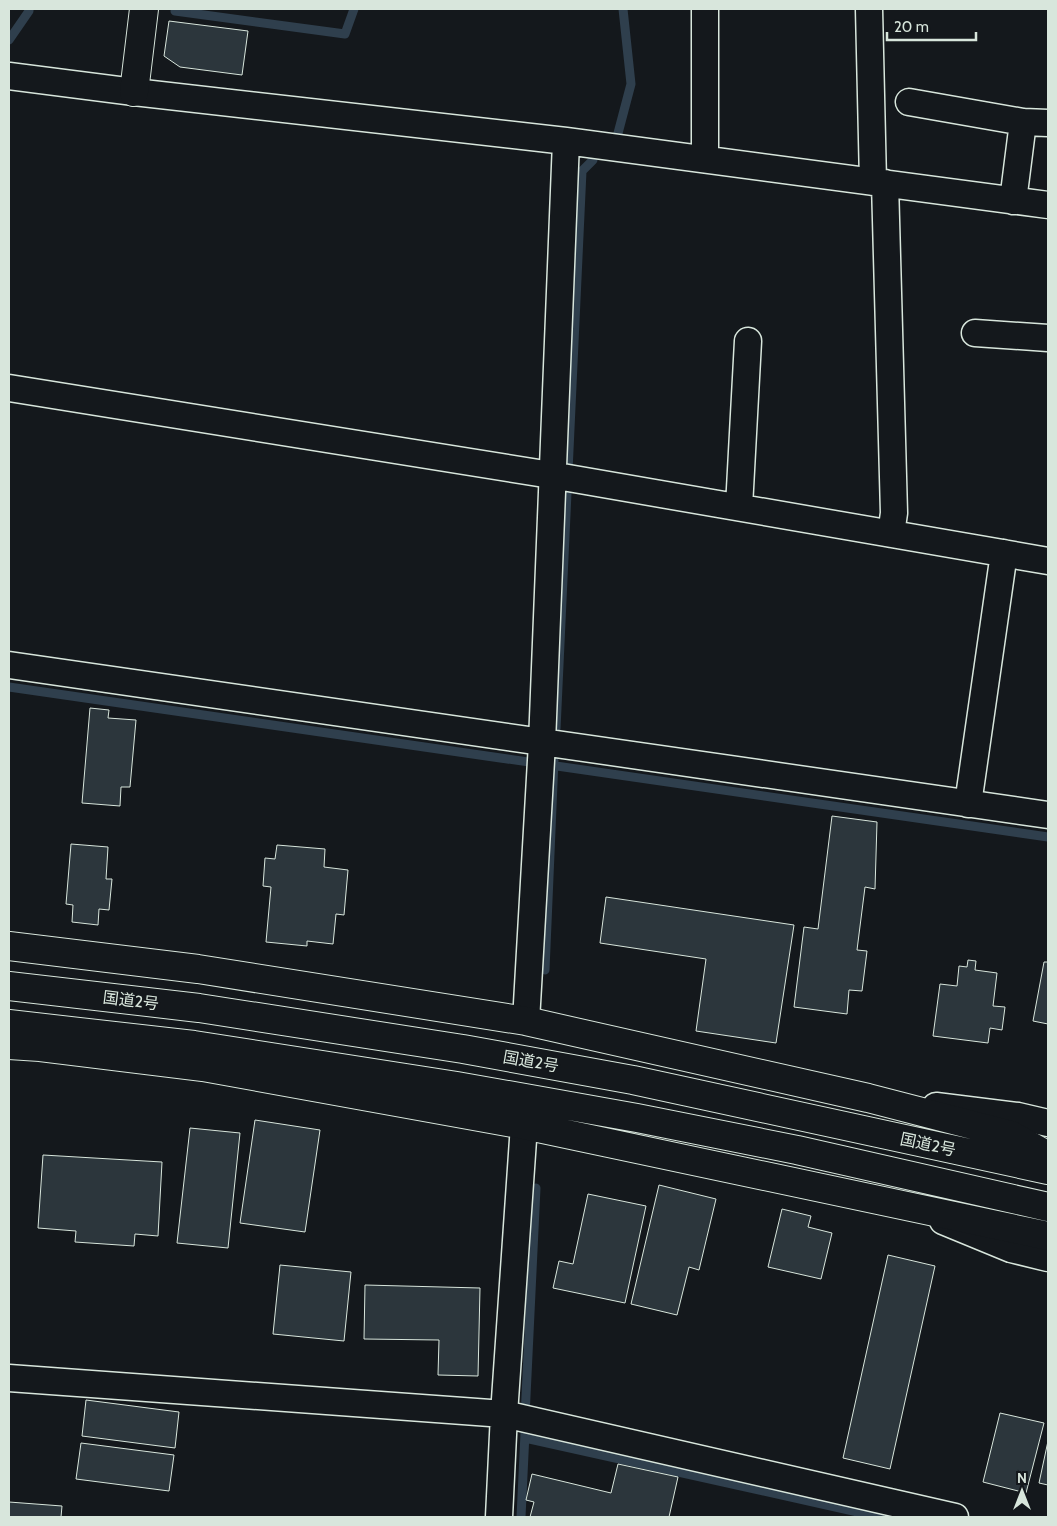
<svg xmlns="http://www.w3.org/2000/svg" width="1057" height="1526" viewBox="0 0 1057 1526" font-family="Cabin,'Noto Sans JP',sans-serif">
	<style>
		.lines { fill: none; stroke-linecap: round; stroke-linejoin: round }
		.stream { stroke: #2f3f4d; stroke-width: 9 }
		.building { fill: #2c363c; stroke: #d8e6dc }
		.street-casing { stroke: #d8e6dc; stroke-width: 29 }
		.secondary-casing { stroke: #d8e6dc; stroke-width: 30 }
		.highway-casing { stroke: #d8e6dc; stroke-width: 30 }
		.street { stroke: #14181c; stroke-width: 26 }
		.secondary { stroke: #14181c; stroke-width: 28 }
		.highway { stroke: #14181c; stroke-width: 28 }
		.labels { text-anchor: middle; stroke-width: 4; stroke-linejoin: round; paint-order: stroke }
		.street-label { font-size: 16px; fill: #d8e6dc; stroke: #14181c }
	</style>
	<rect width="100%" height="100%" fill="#14181c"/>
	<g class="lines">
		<path class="stream" d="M175 11 345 34 354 9
			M9 40 29 11V9
			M617 137 631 84 623 9
			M9 687 1048 837
			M556 729 582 171 593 160
			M545 970 554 760
			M525 1417 536 1188
			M525 1438 880 1517
			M521 1517 525 1433"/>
	</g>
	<path class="building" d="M169 21 248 31 242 75 180 67 164 56Z
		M90 708 109 710 108 718 136 720 130 787H121L120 806 82 803Z
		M832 816 877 822 875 889 865 887 857 950 867 951 862 991 849 990 847 1014 794 1007 804 927 818 929Z
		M71 844 108 847 106 879H112L109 910 99 909 98 925 72 922 73 905 66 904Z
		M277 845 325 849 324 867 348 870 344 915 336 914 333 944 307 941V946L266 942 271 887 263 886 265 858 275 859Z
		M606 897 794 925 776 1043 696 1031 706 959 600 943Z
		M968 960 976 961 975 970 997 973 993 1006 1005 1007 1002 1030 990 1028 988 1043 933 1036 940 984 957 986 959 966 967 967Z
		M1044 962H1048V1024L1033 1021Z
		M255 1120 320 1130 305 1232 240 1223Z
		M190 1128 240 1133 228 1248 177 1243Z
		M43 1155 162 1162 158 1236 135 1234 134 1246 75 1242 76 1231 38 1228Z
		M659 1185 716 1199 699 1270 689 1267 677 1315 631 1304Z
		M588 1194 646 1206 625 1303 553 1288 559 1261 573 1264Z
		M782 1209 811 1216 808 1227 832 1233 821 1279 768 1267Z
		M888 1255 935 1266 890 1469 843 1458Z
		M280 1265 351 1272 344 1341 273 1334Z
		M365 1285 480 1288 478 1376 438 1375 439 1340 364 1339Z
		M86 1400 179 1412 175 1448 82 1436Z
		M1000 1413 1044 1423 1026 1493 983 1482Z
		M1048 1441V1485L1039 1483Z
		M81 1443 174 1455 169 1491 76 1479Z
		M618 1464 678 1477 669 1517H530L534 1502 526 1500 532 1474 611 1493Z
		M9 1502 62 1506 61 1517H9Z"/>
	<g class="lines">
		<g class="street-casing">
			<path id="street" d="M705 9V159
				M869 9 873 182
				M9 76 134 92 566 141 1048 205
				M909 102 1023 122 1048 123
				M885 183 894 513 891 534
				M1013 201 1023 122
				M975 333 1048 338
				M9 388 551 475 1048 561
				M739 507 748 341
				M9 665 1048 815
				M968 804 1004 553
				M526 1021 542 743 566 141
				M936 1106 1018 1116 1048 1123
				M943 1221 1011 1249 1048 1258
				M9 1378 504 1414 955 1517
				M499 1517 504 1414 524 1125"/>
		</g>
		<g class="secondary-casing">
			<path id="secondary" d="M134 92 144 9"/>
		</g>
		<g class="highway-casing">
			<path id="highway" d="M9 946 198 969 526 1021 868 1098 1011 1135 1048 1156
				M9 986 199 1008 463 1049 633 1080 1048 1170
				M9 1024 194 1045 457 1086 637 1118 797 1150 1048 1207
				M9 1045 40 1047 203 1067 524 1125 1048 1236"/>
		</g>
		<use href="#street" class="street"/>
		<use href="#secondary" class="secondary"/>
		<use href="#highway" class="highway"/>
	</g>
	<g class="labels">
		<g class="street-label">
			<text transform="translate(131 1000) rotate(7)" y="6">国道2号</text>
			<text transform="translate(531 1061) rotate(10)" y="6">国道2号</text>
			<text transform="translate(928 1144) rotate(12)" y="6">国道2号</text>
		</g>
	</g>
	<rect width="1057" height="1526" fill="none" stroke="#d8e6dc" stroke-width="20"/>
	<g transform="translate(1022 1491)" stroke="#14181c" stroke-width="4" paint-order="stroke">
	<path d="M0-4L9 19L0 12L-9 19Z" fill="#d8e6dc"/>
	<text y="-8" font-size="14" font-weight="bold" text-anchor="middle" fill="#d8e6dc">N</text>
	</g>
	<path d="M887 32v8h89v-8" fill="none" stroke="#d8e6dc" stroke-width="2.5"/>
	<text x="894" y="32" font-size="15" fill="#d8e6dc" stroke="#14181c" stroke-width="4" paint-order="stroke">20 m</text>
</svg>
